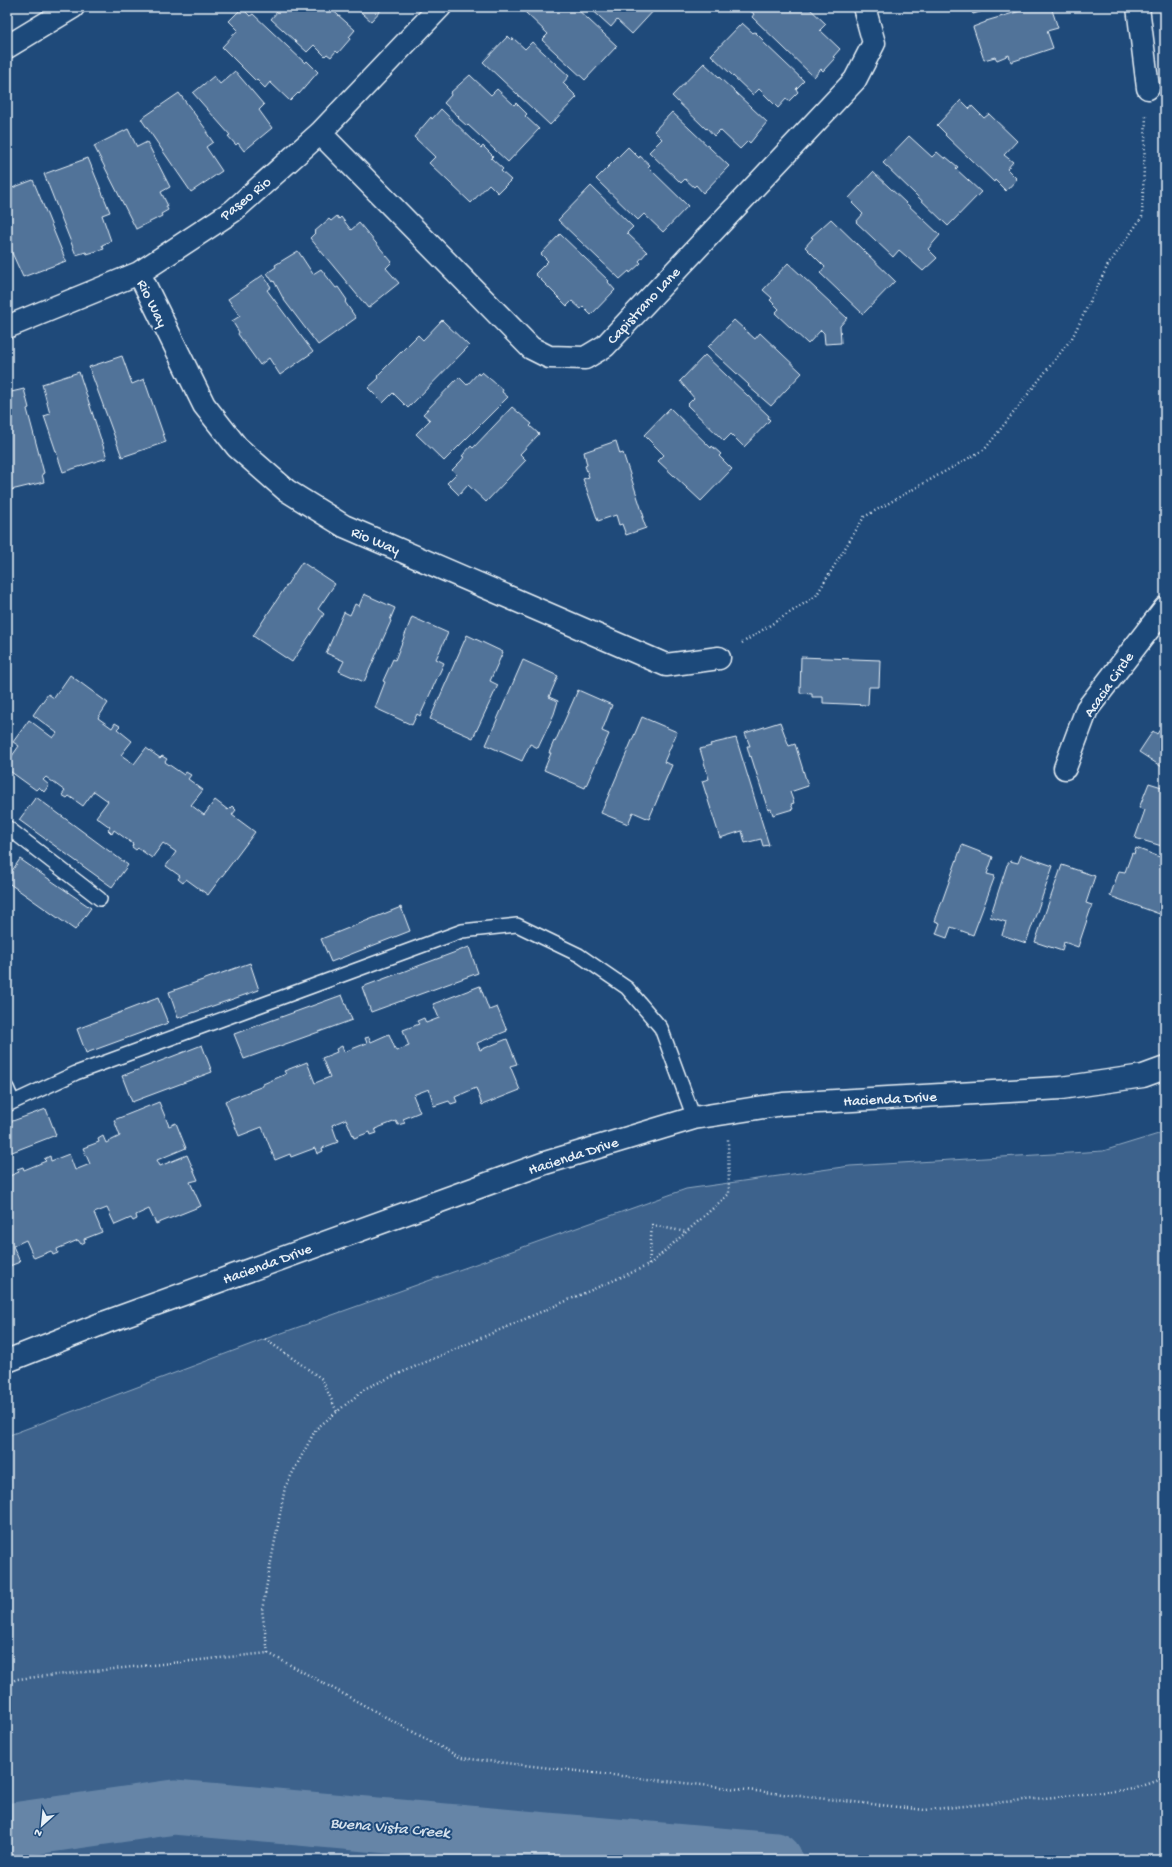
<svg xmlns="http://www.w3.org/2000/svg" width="1172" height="1867" viewBox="0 0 1172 1867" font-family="'Gochi Hand',sans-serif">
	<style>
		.green { fill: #3c628c; stroke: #92aac2 }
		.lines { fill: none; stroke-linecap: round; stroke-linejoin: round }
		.river { stroke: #6685a7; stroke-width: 55 }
		.building { fill: #517399; stroke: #e8f1f8 }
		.lane-casing { stroke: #e8f1f8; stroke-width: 16 }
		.street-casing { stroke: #e8f1f8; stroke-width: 25 }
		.secondary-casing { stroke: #e8f1f8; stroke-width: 25 }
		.path { stroke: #e8f1f8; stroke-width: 2.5; stroke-dasharray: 1 3; stroke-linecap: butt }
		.lane { stroke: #1f4a7a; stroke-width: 13 }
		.street { stroke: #1f4a7a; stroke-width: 22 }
		.secondary { stroke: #1f4a7a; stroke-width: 22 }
		.labels { text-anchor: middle; stroke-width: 4; stroke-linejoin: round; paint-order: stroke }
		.street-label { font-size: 15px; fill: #e8f1f8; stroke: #1f4a7a }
		.water-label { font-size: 16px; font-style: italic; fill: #d4e1ec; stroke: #1f4a7a }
	</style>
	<rect width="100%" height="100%" fill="#1f4a7a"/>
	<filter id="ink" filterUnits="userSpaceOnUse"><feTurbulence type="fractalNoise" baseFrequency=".025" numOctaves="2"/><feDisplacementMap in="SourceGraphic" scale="8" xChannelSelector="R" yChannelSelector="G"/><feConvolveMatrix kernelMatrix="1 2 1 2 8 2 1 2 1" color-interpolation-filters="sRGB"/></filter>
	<g filter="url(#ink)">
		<path class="green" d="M1165 1132V1860H7V1436L265 1339 686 1189 850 1166 1103 1151Z"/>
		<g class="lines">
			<path class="river" d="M7 1831 174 1807 775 1860"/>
		</g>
		<path class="building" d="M272 7H329L355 30 349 37 351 38 338 53 336 51 331 57 327 54 325 56 314 45 307 52 271 19 277 12Z
			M355 7H384L371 21Z
			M531 7H575L617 46 585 80 542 40 548 34 525 12Z
			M589 7H657L632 34 617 20 611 27Z
			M746 7H808L826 24 820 30 840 49 833 57 835 58 823 71 821 69 814 77 752 17 754 14Z
			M970 7H997L973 14Z
			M1034 7H1051L1058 28 1047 31 1053 48 1011 62 1009 55 997 60 995 57 984 60 973 27 986 22V21Z
			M242 8 250 16 253 14 305 63 307 61 318 72 299 94 298 93 290 101 270 82 265 88 257 80 256 81 222 47 238 30 229 21Z
			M742 23 753 33 755 32 764 41 763 42 804 81 796 89 798 92 789 101 786 99 778 108 759 89 753 95 711 55Z
			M508 36 512 40 513 38 525 49 532 42 569 76 563 83 577 97 550 125 483 62Z
			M704 63 767 122 750 143 748 141 740 149 720 130 714 136 707 128 706 129 672 96Z
			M235 71 264 105 259 110 272 128 244 151 238 143 236 145 228 136 230 135 193 93 214 76 220 84Z
			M470 75 491 95 497 89 514 105 516 103 527 114 525 116 539 129 508 162 468 125 467 126 458 118 459 117 444 103 451 95 450 93Z
			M179 93 208 132H206L213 142 206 147 222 171 191 192 141 119Z
			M961 100 970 109 972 106 984 118 989 114 1017 141 1004 155 1013 162 1007 169 1017 179 1006 191 995 180 994 182 945 135 946 134 937 125Z
			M441 109 481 148 483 146 493 156 491 158 503 169 501 171 511 180 498 193 489 184 471 203 429 163 435 157 414 137 431 117 432 119Z
			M672 112 729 166 703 193 696 185 694 187 685 179 681 183 649 152 662 139 654 131Z
			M128 129 137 147 147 142 170 187 161 192 168 206H166L168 210 161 214 162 216 136 229 94 146Z
			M909 136 932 157 937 152 945 159 946 157 958 167 956 169 981 192 948 226 883 163Z
			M628 147 639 158 640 156 650 165 648 167 688 206 663 232 644 214 638 220 596 179Z
			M88 158 110 212 102 215 111 241 102 245 104 249 87 254 86 252 76 255 44 174Z
			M873 172 940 235 928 249 937 258 923 271 899 250 893 257 856 222 863 214 852 203 853 202 849 198Z
			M33 180 66 261 23 277 7 242V206H9L7 201V190Z
			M591 186 633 227 627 233 647 252 639 261 641 263 630 273 629 271 620 279 558 220Z
			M337 216 339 219 341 217 351 230 359 223 392 262 386 268 399 283 368 308 310 238 315 233 314 232 329 219 331 221Z
			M831 219 895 281 863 314 820 273 825 267 805 247 813 238 811 237Z
			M560 234 609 281 608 282 615 290 591 315 583 307 581 309 572 301 567 306 535 274 548 261 541 254Z
			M298 251 313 274 321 269 336 288 338 287 347 300 345 302 356 318 318 345 284 300 274 281 273 282 267 273 276 267 275 265Z
			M788 263 847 318 840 326 841 343 825 344 824 333 821 330 808 344 775 313 779 309 770 300 772 298 763 290Z
			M263 275 271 287 267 290 313 352 280 375 269 358 260 365 238 334 239 332 232 321 240 316 228 299Z
			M442 320 469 346 408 408 393 393 383 403 368 388 379 378 377 376 418 335 423 340Z
			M734 320 755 339 760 333 802 373 771 406 748 386 749 385 708 347Z
			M705 355 769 416 768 418 770 420 744 447 731 434 724 441 687 405 694 398 680 381Z
			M122 356 132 384 144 379 166 442 122 457 89 367Z
			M79 372 107 458 63 472 44 416 50 414 42 384Z
			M482 372 503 390 502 392 508 397 444 461 416 434 430 420 423 414 459 377 467 385 478 373 479 375Z
			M24 389 29 408 27 409 44 473 42 474 44 482 7 491V393Z
			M512 407 532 424 530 426 539 434 520 454 526 460 486 502 468 485 459 495 447 483 456 474 452 470 461 461 464 457 462 456 471 446 473 448Z
			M670 408 711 448 712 446 721 454 719 456 732 469 701 501 658 461 664 455 644 435Z
			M616 441 620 454 623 453 644 517H642L646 528 626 535 622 524 619 525 616 515 598 521 583 479 589 477 585 466 587 465 584 452Z
			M302 562 335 584 318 609 324 614 292 662 253 636Z
			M364 594 395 608 390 620 391 621 364 682 339 671 344 661 326 653 344 612 350 615 355 604 359 606Z
			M412 617 448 633 436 659 444 663 420 716 417 714 412 725 375 708 385 682 383 681 393 659 395 660Z
			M467 635 503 652 490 681 498 685 473 738 430 719Z
			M801 657 880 660 879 687H869L868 705 823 703V697H812V694L800 693Z
			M523 660 558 676 549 697 558 701 554 714 538 748 530 744 522 761 486 745Z
			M70 675 108 703 98 718 112 728 115 723 120 726 117 729 132 741 121 755 134 764 146 748 160 758 162 756 167 759 165 762 184 775 186 772 191 775 188 779 203 790 191 805 204 815 215 800 228 810 232 806 236 810 232 815 255 832 208 895 186 879 183 883 178 879 180 876 166 866 176 852 163 843 152 858 138 848 136 850 132 847 133 844 114 830 112 834 108 830 110 827 96 817 108 801 94 791 83 806 69 796 67 798 62 795 65 791 46 777 43 780 49 785 44 792 39 787 36 790 7 769V763L19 746 13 742 29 720 53 738 57 733 33 715 48 694 54 698Z
			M578 690 612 705 602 731 609 734 585 788 544 770 551 753H549L554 741 555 742Z
			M642 717 677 732 664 762 672 765 649 819 633 812 628 824 601 813Z
			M780 722 789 746 795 744 808 786 790 792 794 803 791 804 793 809 773 815 771 809 768 810 751 756 750 757 747 746H750L745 733Z
			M1164 723H1165V769L1139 752 1153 731 1157 734Z
			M736 738 769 845 763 846 761 839 745 843 742 831 720 838 702 781 709 779 700 749 711 746 710 744Z
			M1149 783 1165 788V847L1135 838 1145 810 1139 808Z
			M36 797 128 865 112 887 19 820Z
			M962 845 993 857 987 874 995 876 973 935 951 927 947 938 936 934 940 923 935 921Z
			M1136 848 1165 859V916L1110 896 1119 871 1125 872 1132 853 1134 854Z
			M1021 855 1053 866 1026 943 1002 935 1006 922 990 917 1007 865 1010 861 1018 863Z
			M20 859 91 908 75 930 7 882V878Z
			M1062 865 1095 876 1086 903 1092 905 1078 947 1064 942 1062 951 1035 942Z
			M401 907 410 931 331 962 321 939Z
			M469 947 478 973 371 1012 362 987Z
			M250 963 259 990 178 1018 169 992Z
			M480 986 489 1010 497 1007 507 1031 477 1043 480 1050 507 1039 517 1064 510 1066 520 1090 482 1105 476 1088 455 1097 457 1102 451 1104 449 1101 434 1106 429 1089 413 1095 420 1112 403 1119 405 1123 398 1125 396 1121 375 1129 377 1133 371 1135 370 1132 354 1138 346 1119 332 1125 338 1142 322 1148 323 1151 317 1154 315 1148 291 1157 290 1154 275 1160 262 1127 239 1136 225 1101 263 1086V1084L286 1074 284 1071 307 1062 315 1083 330 1077 322 1058 337 1052 336 1049 342 1046 344 1052 367 1043 365 1038 369 1037 371 1042 389 1034 396 1051 409 1046 403 1030 419 1024 417 1021 424 1018 426 1023 439 1018 433 1004Z
			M342 995 352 1020 244 1059 234 1034Z
			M158 998 168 1023 86 1053 77 1029Z
			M202 1045 212 1072 132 1102 122 1076Z
			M159 1102 169 1126 176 1123 186 1148 157 1160 160 1166 187 1155 198 1180 190 1182 201 1206 156 1224 149 1209 136 1215 137 1219 133 1221 131 1218 115 1225 107 1208 94 1213 102 1232 84 1239 85 1242 81 1244 78 1240 57 1249 58 1253 53 1255 51 1251 34 1258 26 1240 13 1246 20 1262 7 1267V1198L9 1197 7 1191V1177L19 1172 17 1169 23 1167 24 1170 46 1161 44 1159 50 1156 51 1161 69 1154 75 1170 90 1164 83 1148 99 1142 98 1139 103 1136 106 1143 120 1136 114 1120Z
			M46 1109 56 1135 7 1154V1123Z"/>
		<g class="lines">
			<g class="lane-casing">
				<path id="lane" d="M7 827 100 899
					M7 1088 13 1102
					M7 1105 76 1073 462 931 517 925 579 955 627 988 661 1028 694 1118"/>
			</g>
			<g class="street-casing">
				<path id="street" d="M1138 7 1148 88
					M320 133 531 348 549 357 585 358 605 346 855 80 874 43 864 7
					M139 273 204 405 237 447 286 490 344 526 666 665 719 658
					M7 327 139 273 233 211 320 133 440 7
					M1065 768 1087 709 1165 608"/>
			</g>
			<g class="secondary-casing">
				<path id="secondary" d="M7 47 73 7
					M7 1361 106 1322 545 1163 694 1118 783 1104 1061 1088 1143 1076 1165 1068"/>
			</g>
			<path class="path" d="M742 643 816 596 864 517 985 449 1072 338 1108 265 1142 217 1146 115
				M649 1265 652 1225 686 1232
				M265 1339 322 1379 337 1412
				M268 1653 262 1610 285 1487 316 1429 366 1388 649 1265 729 1194 728 1139
				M7 1684 17 1679 268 1653 461 1758 925 1810 1134 1789 1165 1778"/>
			<use href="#lane" class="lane"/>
			<use href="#street" class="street"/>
			<use href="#secondary" class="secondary"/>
		</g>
	</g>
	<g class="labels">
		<g class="street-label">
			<text transform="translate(245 198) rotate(-39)" y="5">Paseo Rio</text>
			<text transform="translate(153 303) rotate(64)" y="5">Rio Way</text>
			<text transform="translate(643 305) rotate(-47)" y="5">Capistrano Lane</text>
			<text transform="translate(376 540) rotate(23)" y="5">Rio Way</text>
			<text transform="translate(1108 684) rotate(-55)" y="5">Acacia Circle</text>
			<text transform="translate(890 1098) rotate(-3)" y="5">Hacienda Drive</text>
			<text transform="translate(573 1155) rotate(-18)" y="5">Hacienda Drive</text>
			<text transform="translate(267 1263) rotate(-20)" y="5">Hacienda Drive</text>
		</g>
		<g class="water-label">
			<text transform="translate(390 1826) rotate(5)" y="6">Buena Vista Creek</text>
		</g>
	</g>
	<rect width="1172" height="1867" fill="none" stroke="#1f4a7a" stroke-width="24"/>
	<rect x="12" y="12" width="1148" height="1843" fill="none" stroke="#e8f1f8" stroke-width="1.5" filter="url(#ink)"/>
	<g transform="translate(42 1825) rotate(207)" stroke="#1f4a7a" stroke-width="3" paint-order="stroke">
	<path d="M0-3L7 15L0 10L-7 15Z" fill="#e8f1f8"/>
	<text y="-6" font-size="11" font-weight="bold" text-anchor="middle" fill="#e8f1f8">N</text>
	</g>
</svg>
